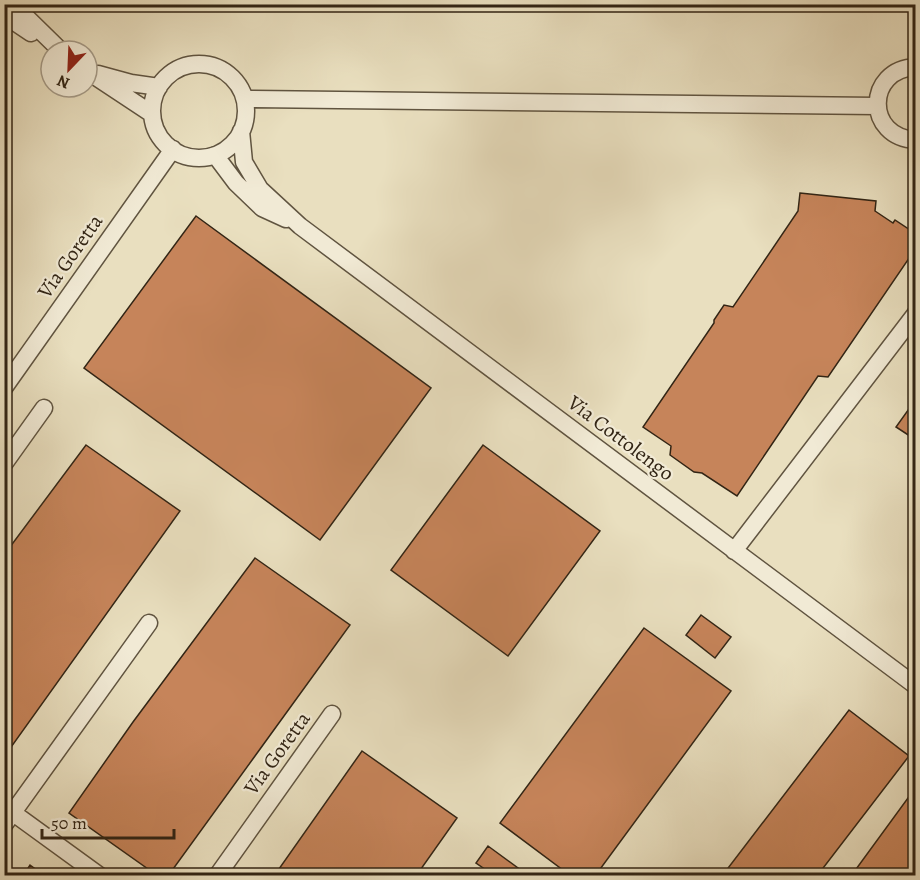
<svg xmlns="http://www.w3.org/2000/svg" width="920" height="880" viewBox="0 0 920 880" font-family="Alegreya,serif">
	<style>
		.building { fill: #c6845a; stroke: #322515; stroke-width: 1.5 }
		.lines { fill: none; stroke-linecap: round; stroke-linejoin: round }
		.minor-casing { stroke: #605440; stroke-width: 19 }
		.minor { stroke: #f1ead5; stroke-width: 16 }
		.labels { text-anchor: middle; stroke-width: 4.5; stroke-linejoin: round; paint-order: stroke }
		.street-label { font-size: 21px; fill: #322515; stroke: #f1ead5 }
	</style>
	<rect width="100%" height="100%" fill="#e9dfbf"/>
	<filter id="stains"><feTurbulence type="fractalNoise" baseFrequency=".00333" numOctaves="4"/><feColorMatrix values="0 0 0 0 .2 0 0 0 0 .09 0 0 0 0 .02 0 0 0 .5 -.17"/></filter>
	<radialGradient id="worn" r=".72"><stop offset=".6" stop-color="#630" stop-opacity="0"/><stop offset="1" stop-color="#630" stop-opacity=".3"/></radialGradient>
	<path class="building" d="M800 193 876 201 875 211 893 223 895 220 916 234V248L828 377 818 376 737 496 702 473 694 472 670 455 671 446 643 427 714 323V320L724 305 733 307 798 211Z
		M196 216 431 388 320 540 84 368Z
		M916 399V440L896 427Z
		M86 445 180 511 4 757V555Z
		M483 445 600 531 508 656 391 570Z
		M255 558 350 625 168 876H158L69 813 133 722Z
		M701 615 731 637 715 658 686 635Z
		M644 628 731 691 595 876H571L500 823Z
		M849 710 909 756 817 876H722Z
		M362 751 457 818 416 876H274Z
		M916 787V876H851Z
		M488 846 529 876H495L476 863Z
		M30 865 45 876H23Z"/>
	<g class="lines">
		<g class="minor-casing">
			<path id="minor" d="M13 4 61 51
				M4 15 31 33
				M152 111a47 47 0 1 1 94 0a47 47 0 1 1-94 0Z
				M916 67C865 69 865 138 916 140
				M87 71 152 114
				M98 74 131 83 159 87
				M245 99 877 106
				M241 131 244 162 260 189 300 226 916 686
				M215 155 236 183 262 208 286 219
				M4 388 173 149
				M4 464 44 408
				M734 551 916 313
				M5 807 100 876
				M4 825 149 623
				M217 876 332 714"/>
		</g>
		<use href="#minor" class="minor"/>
	</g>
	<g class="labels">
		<g class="street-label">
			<text transform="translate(70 256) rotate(-55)" y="7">Via Goretta</text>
			<text transform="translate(621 438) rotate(37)" y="7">Via Cottolengo</text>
			<text transform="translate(277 753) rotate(-54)" y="7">Via Goretta</text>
		</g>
	</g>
	<rect width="920" height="880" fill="none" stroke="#e9dfbf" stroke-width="24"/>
	<rect x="6" y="6" width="908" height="868" fill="none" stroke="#322515" stroke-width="3"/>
	<rect x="12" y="12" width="896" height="856" fill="none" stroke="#322515" stroke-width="1.5"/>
	<g transform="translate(69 69) rotate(203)"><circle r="28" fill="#f1ead5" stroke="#a59b88" stroke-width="1.5"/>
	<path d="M0-4.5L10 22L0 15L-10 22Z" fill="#8f2418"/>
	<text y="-9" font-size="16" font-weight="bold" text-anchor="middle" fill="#322515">N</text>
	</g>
	<path d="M42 829v9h132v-9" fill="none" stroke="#322515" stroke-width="3"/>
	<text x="51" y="829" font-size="18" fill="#322515" stroke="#f1ead5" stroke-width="4.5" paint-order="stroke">50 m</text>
	<rect width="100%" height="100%" filter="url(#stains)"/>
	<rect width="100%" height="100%" fill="url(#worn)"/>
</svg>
